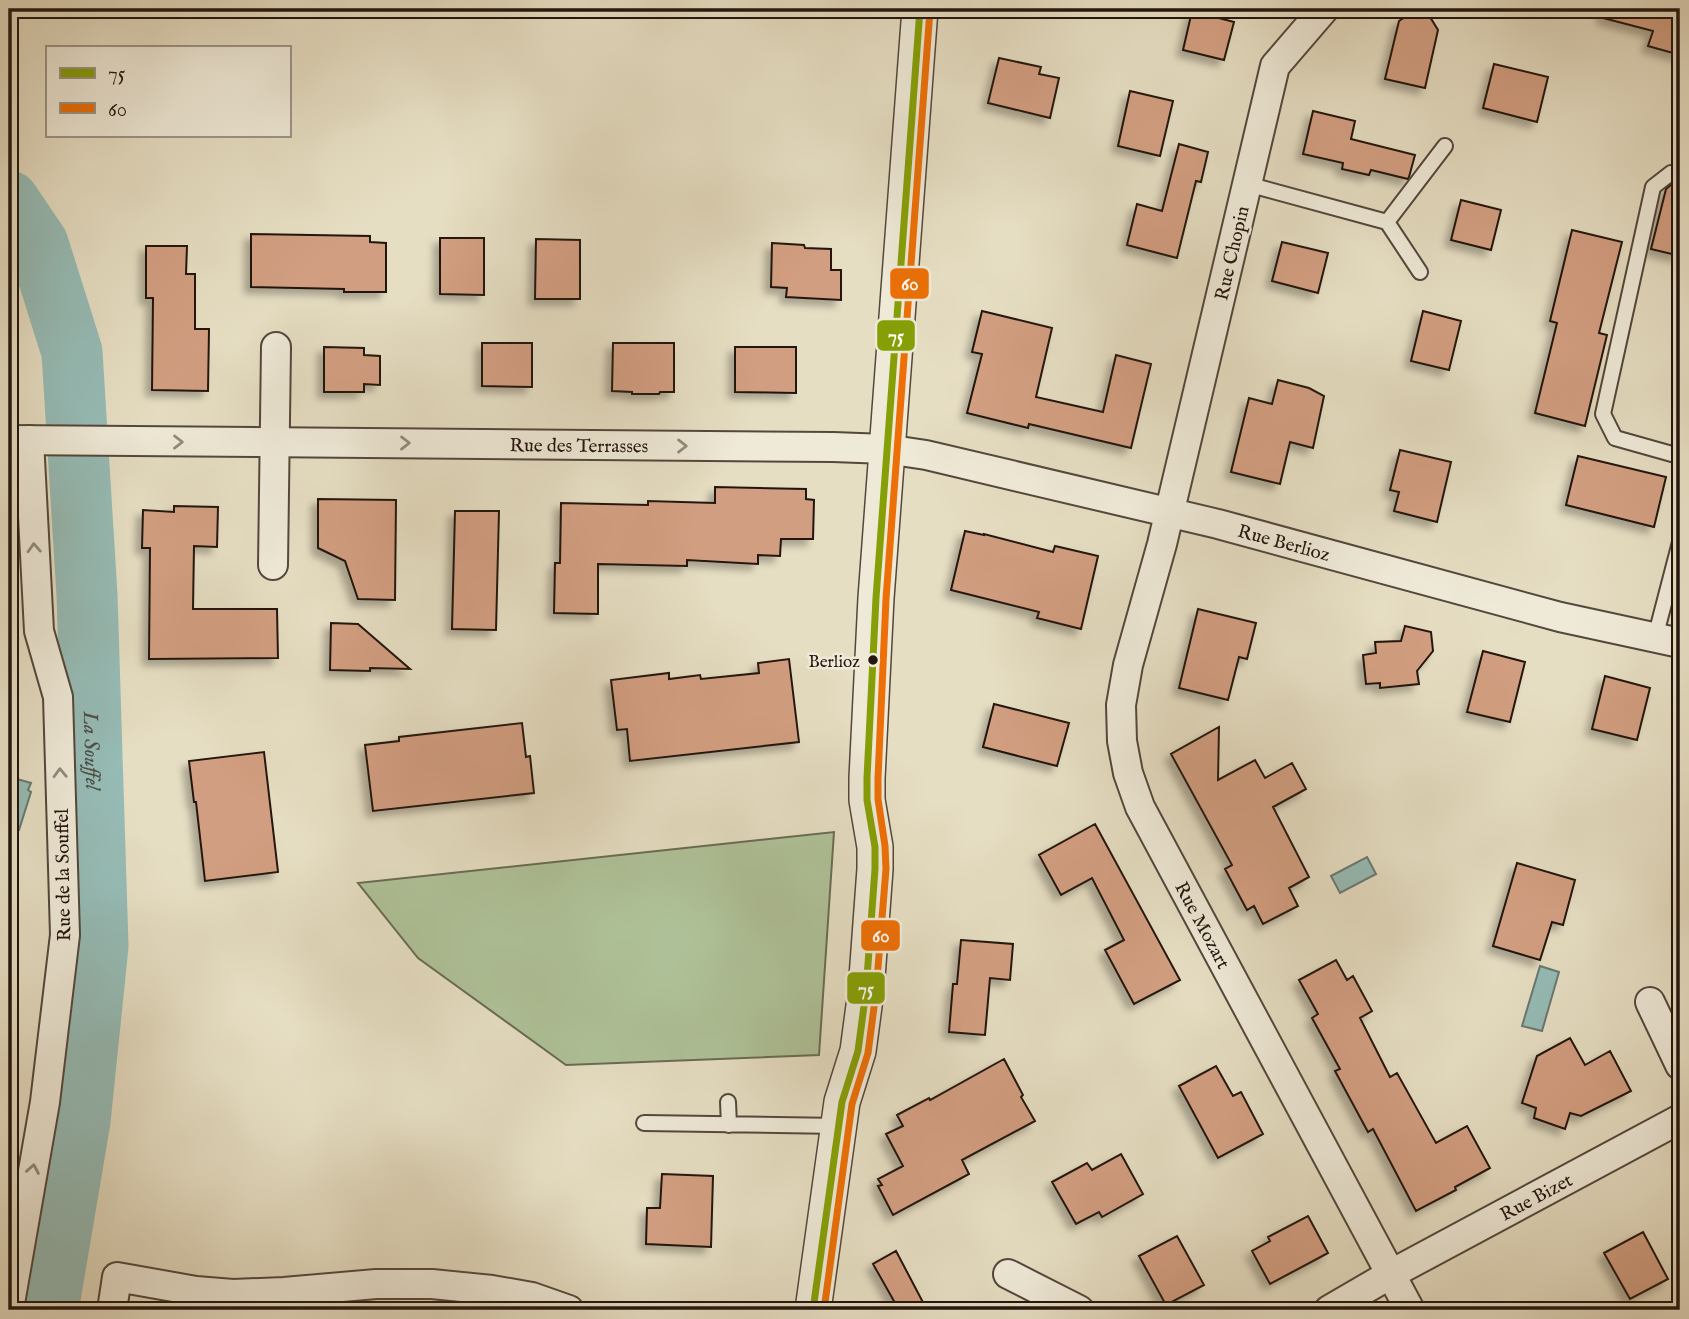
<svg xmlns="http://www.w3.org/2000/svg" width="1689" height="1319" viewBox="0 0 1689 1319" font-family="'IM FELL English',serif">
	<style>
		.green { fill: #afc299; stroke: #696c54; stroke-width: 2 }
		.water { fill: #96bcb6; stroke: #687973; stroke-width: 2 }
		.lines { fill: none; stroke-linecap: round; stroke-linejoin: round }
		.river { stroke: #96bcb6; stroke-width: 61 }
		.building { fill: #d29e81; stroke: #23150f; stroke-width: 2; filter: url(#shadow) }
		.service-casing { stroke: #54473c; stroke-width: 18 }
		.minor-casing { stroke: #54473c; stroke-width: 32 }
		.tertiary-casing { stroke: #54473c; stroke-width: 38 }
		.service { stroke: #efead8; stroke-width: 14 }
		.minor { stroke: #efead8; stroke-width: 28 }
		.tertiary { stroke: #efead8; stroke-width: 35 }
		.bus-1-casing { stroke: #efead8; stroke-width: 12 }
		.bus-2-casing { stroke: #efead8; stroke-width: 12 }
		.bus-1 { stroke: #869f06; stroke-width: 7 }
		.bus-2 { stroke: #ec7007; stroke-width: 7 }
		.oneway { stroke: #938a7e }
		.bus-dot { fill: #23150f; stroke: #efead8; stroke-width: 2.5 }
		.labels { text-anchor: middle; stroke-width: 5; stroke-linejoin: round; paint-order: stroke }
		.bus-label { font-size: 17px; fill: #23150f; stroke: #efead8; text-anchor: end }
		.street-label { font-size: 19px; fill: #23150f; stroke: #efead8 }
		.water-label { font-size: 21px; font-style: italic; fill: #4b4f49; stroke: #efead8 }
		.line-badge { stroke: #efead8; stroke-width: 2.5 }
		.badge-label { font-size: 19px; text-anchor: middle; font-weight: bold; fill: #fff }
	</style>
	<defs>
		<filter id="shadow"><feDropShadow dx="-6" dy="6" stdDeviation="3.5" flood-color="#0004"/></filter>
	</defs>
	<rect width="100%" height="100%" fill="#e6dec3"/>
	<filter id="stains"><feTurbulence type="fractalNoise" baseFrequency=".00286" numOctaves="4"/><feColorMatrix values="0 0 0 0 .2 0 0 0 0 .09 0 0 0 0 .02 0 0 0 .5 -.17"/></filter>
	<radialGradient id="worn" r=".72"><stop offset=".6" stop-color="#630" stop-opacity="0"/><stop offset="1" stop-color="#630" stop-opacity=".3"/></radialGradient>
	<path class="green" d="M834 832 819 1055 566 1065 418 958 358 883Z"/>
	<path class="water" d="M17 779 31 783 28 790 31 792 19 830 9 827V794L12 785 15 786Z
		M1367 857 1376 874 1340 893 1331 876Z
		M1540 966 1559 972 1542 1031 1522 1026Z"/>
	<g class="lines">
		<path class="river" id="s1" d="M9 201 38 244 72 352 87 595 98 946 80 1121 48 1310"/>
	</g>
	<path class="building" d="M1604 9H1680V55L1648 46 1653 31 1603 18Z
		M1192 11 1234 22 1224 60 1183 50Z
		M1411 13 1430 17 1438 30 1425 88 1385 79 1399 21Z
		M999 58 1041 67 1039 74 1059 78 1050 118 988 103Z
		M1494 64 1548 77 1537 122 1483 108Z
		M1130 91 1173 101 1160 156 1118 146Z
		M1313 111 1355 121 1351 139 1415 155 1409 177 1408 179 1371 170 1369 175 1342 169 1343 163 1303 154Z
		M1179 144 1208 152 1201 182 1196 181 1177 258 1127 245 1137 204 1162 211Z
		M1673 183 1680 184V256L1651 249 1666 189Z
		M1461 200 1501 210 1491 250 1451 240Z
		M1572 230 1622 242 1599 333 1607 335 1585 426 1535 413 1557 323 1550 321Z
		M251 234 370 236V242L386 243V292H344V289L251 287Z
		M440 238H484V295L440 294Z
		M536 239 580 240V299H535Z
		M1282 242 1328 253 1318 293 1272 281Z
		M772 243 804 245 805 248 831 249V270H841V300L786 297 787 288 771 287Z
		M146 246H187L186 274H195V329H209L208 391 152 390 153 298H146Z
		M982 311 1052 328 1036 397 1103 412 1116 355 1151 364 1131 448 1029 424 1028 428 967 413 982 354 972 352Z
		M1423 311 1461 321 1449 370 1411 361Z
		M482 343H532V387L482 386Z
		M613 343H674V392H660L659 394H632V392L612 391Z
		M324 347 364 348V355L380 356V385L364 384V392H324Z
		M735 347H796V393L735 392Z
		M1278 380 1309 388 1324 396 1313 448 1290 442 1280 484 1231 472 1249 398 1272 404Z
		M1400 450 1451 462 1437 522 1394 511 1399 492 1390 490Z
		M1578 456 1666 477 1654 527 1566 505Z
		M715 487 806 489V499L814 500 813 539H781L780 556 758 555V564L687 560V566L598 564V614L554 613 555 563H560L561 503 648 505V501L715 503Z
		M318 499 396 500 395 600 358 599 345 561 318 548Z
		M174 506 218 507 217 547 194 546 193 609H277L278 658 149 659 150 548H142L143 510 174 512Z
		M455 511H499L496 630 452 629Z
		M965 531 984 535V534L1053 552 1055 546 1098 556 1081 629 1037 618 1039 612 951 590Z
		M1198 609 1256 623 1247 659 1239 657 1228 700 1179 688Z
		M331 623 358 624 410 669 370 668V671L330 670Z
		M1405 626 1431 632 1433 651 1417 671 1419 684 1380 688V683L1366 684 1363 655 1376 653 1375 642 1401 641Z
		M1483 651 1525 662 1510 722 1467 712Z
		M789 659 799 742 630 761 627 729 617 730 611 680 669 673V679L700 675 701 679 759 673 758 663Z
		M1605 676 1650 688 1637 740 1592 729Z
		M994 704 1069 723 1057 766 983 747Z
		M522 723 526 757 530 756 534 793 373 811 365 745 399 741V737Z
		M1219 727 1218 780 1255 760 1265 778 1292 763 1306 789 1273 807 1309 877 1289 888 1298 906 1263 924 1254 906 1247 910 1225 869 1232 865 1171 754Z
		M264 752 278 872 205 881 196 802H194L189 761Z
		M1095 824 1180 980 1134 1004 1105 950 1124 940 1092 878 1061 895 1039 855Z
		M1517 863 1575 880 1563 925 1552 922 1540 960 1493 946Z
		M961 940 1013 944 1010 980 990 978 985 1035 949 1032 953 984H957Z
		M1336 960 1347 980 1353 976 1372 1011 1360 1018 1390 1077 1397 1073 1436 1143 1467 1126 1490 1168 1455 1187 1456 1190 1416 1211 1373 1129 1368 1132 1335 1071 1340 1069 1312 1018 1318 1014 1299 980Z
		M1570 1038 1585 1065 1610 1051 1631 1091 1581 1116 1570 1113 1565 1129 1534 1118 1536 1108 1522 1103 1537 1056Z
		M1004 1059 1023 1095 1021 1097 1035 1121 962 1160 969 1174 893 1215 878 1186 882 1185 878 1179 903 1166 886 1134 903 1126 897 1115 929 1098 930 1100Z
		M1216 1066 1233 1096 1241 1092 1263 1134 1218 1158 1179 1086Z
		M1121 1154 1143 1194 1102 1217 1099 1212 1076 1224 1052 1182 1087 1163 1092 1170Z
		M662 1174 713 1176 711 1247 646 1244 647 1208H660Z
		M1308 1216 1328 1253 1270 1284 1252 1251 1270 1241 1268 1237Z
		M1643 1232 1668 1279 1630 1299 1604 1253Z
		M1177 1236 1204 1285 1166 1305 1139 1256Z
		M896 1251 906 1270 927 1310H899L873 1264Z"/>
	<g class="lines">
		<g class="service-casing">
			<path id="service" d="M1680 175 1671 173 1653 187 1603 414 1615 438 1679 456 1680 458
				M1247 184 1387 222 1420 272
				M1387 222 1445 146
				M1655 638 1680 542
				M728 1102 729 1125
				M644 1123 839 1126"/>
		</g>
		<g class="minor-casing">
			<g id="minor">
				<path id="s2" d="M1324 9 1275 66 1162 544 1128 665 1121 705 1122 741 1128 773 1140 807 1410 1310"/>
				<path id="s3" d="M9 440 833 447 886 449 926 455 1218 524 1560 617 1680 643"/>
				<path d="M273 565 276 347"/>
				<path d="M1650 1002 1680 1065"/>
				<path d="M1008 1274 1079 1310"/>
				<path d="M9 1309 45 1102 65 935 58 697 39 631 29 440"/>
				<path d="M112 1310 117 1277 196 1291 233 1294 284 1292 376 1284H432L492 1290 532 1297 569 1310"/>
				<path id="s4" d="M1329 1310 1391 1274 1680 1119"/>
			</g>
		</g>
		<g class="tertiary-casing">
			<path id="tertiary" d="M813 1310 842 1102 858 1051 866 991 875 869V847L867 800V778L876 598 920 9"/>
		</g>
		<use href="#service" class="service"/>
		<use href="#minor" class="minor"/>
		<use href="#tertiary" class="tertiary"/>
		<g class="bus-1-casing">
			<path id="bus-1" d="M813 1310 842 1102 858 1051 866 991 875 869V847L867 800V778L876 598 920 9"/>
		</g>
		<g class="bus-2-casing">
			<path id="bus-2" d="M824 1310 852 1104 868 1053 876 992 886 869 885 846 878 799V778L886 599 930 10"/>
		</g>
		<use href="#bus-1" class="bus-1"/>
		<use href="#bus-2" class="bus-2"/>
	</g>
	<defs><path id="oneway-chevron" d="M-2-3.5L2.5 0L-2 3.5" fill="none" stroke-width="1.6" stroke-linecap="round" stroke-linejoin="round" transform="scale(1.75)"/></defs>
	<g class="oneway">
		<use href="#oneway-chevron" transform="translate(178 442)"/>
		<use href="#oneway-chevron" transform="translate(405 443)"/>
		<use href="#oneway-chevron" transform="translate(682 446)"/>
		<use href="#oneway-chevron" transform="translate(34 548) rotate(-93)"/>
		<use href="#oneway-chevron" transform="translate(60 773) rotate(-92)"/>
		<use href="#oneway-chevron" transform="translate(33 1169) rotate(-80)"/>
	</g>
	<circle class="bus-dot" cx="873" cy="660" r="6"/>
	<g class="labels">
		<g class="bus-label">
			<text x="860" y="667">Berlioz</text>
		</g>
		<g class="street-label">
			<text transform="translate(1231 253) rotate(-77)" y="7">Rue Chopin</text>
			<text dy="7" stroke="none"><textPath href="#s3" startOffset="570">Rue des Terrasses</textPath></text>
			<text dy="7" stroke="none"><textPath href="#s3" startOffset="1286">Rue Berlioz</textPath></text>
			<text transform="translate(62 875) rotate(-91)" y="7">Rue de la Souffel</text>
			<text dy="7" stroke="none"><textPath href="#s2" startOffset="971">Rue Mozart</textPath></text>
			<text dy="7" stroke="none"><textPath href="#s4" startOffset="236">Rue Bizet</textPath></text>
		</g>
		<g class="water-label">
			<text dy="7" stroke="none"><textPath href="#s1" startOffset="564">La Souffel</textPath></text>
		</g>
	</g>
	<g class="line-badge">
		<rect x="889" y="267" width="41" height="33" rx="7" fill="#ec7007"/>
		<rect x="876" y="319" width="40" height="33" rx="7" fill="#869f06"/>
		<rect x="860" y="919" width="41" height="33" rx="7" fill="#ec7007"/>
		<rect x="846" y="971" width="40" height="34" rx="7" fill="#869f06"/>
	</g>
	<g class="badge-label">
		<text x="910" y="290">60</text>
		<text x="896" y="342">75</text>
		<text x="881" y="942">60</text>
		<text x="866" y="995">75</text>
	</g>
	<rect width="1689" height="1319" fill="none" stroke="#e6dec3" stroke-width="35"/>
	<rect x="10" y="10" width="1668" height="1298" fill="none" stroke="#23150f" stroke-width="3.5"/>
	<rect x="18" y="18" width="1654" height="1284" fill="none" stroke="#23150f" stroke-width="2"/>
	<rect x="46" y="46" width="245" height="91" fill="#efead8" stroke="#9d9588" stroke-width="2"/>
	<rect x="60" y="68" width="35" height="10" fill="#869f06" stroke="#9d9588" stroke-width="2"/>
	<text x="108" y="80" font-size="21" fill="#23150f">75</text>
	<rect x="60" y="103" width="35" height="10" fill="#ec7007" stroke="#9d9588" stroke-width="2"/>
	<text x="108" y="116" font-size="21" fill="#23150f">60</text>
	<rect width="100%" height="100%" filter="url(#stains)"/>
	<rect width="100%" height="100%" fill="url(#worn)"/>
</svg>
